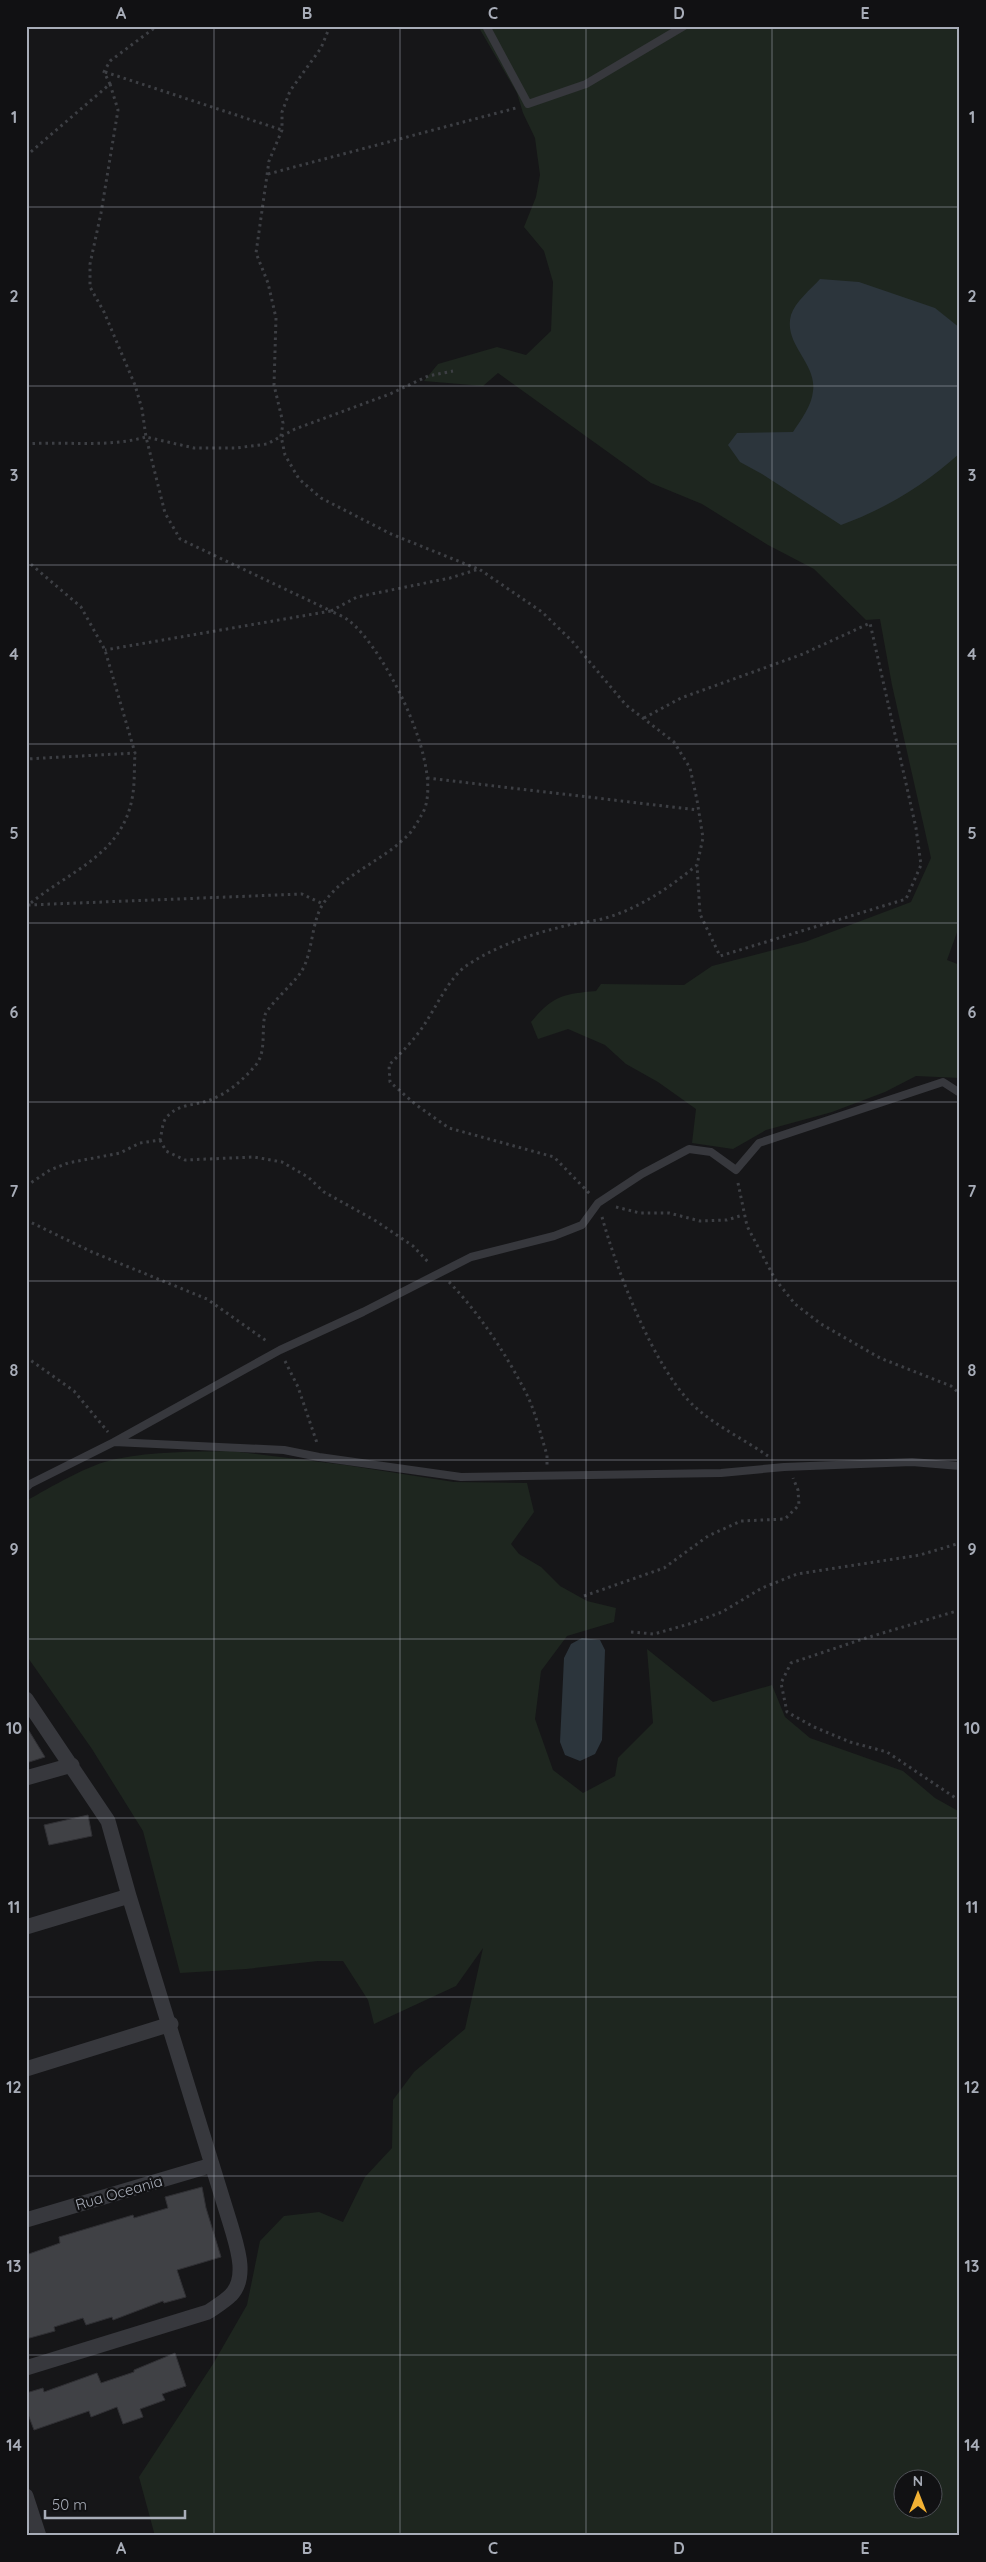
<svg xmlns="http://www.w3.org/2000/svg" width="986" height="2562" viewBox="0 0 986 2562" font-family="Quicksand,sans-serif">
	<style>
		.green { fill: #1e261f; fill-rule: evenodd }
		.water { fill: #2c353c }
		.building { fill: #404145; stroke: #303034 }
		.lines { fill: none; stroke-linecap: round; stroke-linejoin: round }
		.path { stroke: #3d3f44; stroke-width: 3; stroke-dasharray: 2.5 4; stroke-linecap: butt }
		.lane { stroke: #37383d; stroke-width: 8 }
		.street { stroke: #37383d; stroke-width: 15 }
		.grid { fill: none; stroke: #a8adb8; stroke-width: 1; stroke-opacity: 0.55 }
		.labels { text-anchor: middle; stroke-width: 4.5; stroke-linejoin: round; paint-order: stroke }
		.street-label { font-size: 15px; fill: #a8adb8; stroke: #111113 }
		.neatline { fill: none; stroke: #a8adb8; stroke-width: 2 }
		.grid-label { font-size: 16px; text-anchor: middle; font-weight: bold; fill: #a8adb8 }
	</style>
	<rect width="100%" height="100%" fill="#161618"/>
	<path class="green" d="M478 26H960V924L947 960 960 965V1078L916 1076 885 1092 832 1112 766 1130 733 1149 692 1143 696 1109 658 1082 626 1064 605 1045 568 1029 538 1039 531 1022C553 996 562 994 596 991L601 984 684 985 712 966 805 942 911 902 931 858 892 685 880 619 866 620 814 569 768 545 702 504 651 483 498 373 483 386 424 381 438 364 497 347 526 355 551 331 553 282 544 251 524 227 536 197 540 175 535 138 523 113 517 93Z
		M231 1451 345 1465 454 1482 527 1483 534 1512 511 1544 519 1554 541 1567 560 1586 587 1601 616 1608 614 1622 567 1636 541 1671 535 1719 553 1770 583 1793 615 1776 618 1758 653 1723 647 1649 713 1702 772 1685 785 1717 810 1738 903 1771 935 1798 960 1812V2536H155L139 2477 213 2364 247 2305 260 2241 284 2216 319 2212 343 2222 365 2177 392 2148 393 2100 414 2072 465 2029 483 1948 456 1986 374 2024 368 2000 343 1961H318L246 1969 180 1973 143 1831 92 1749 26 1655V1501C51 1487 89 1464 116 1459 154 1451 193 1452 231 1451ZM904 2480H934V2510H904Z"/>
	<path class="water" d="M820 279 859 282 935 308 960 328V453C923 486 887 508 841 525L762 474 740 462 728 445 737 433 793 432C801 420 812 405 813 391 817 363 783 344 791 315 795 302 811 289 820 279Z
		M582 1638 600 1640 605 1650 602 1740 595 1754 580 1761 565 1755 560 1742 564 1658 571 1644Z"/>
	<path class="building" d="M26 1726 45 1757 26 1763Z
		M88 1815 92 1836 49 1845 44 1825Z
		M202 2187 206 2208 221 2257 177 2270 186 2297 164 2303 163 2301 113 2320 112 2317 86 2325 83 2318 54 2327 55 2331 26 2339V2255L60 2243 59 2237 133 2215 134 2218 168 2208 165 2197Z
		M175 2353 186 2386 162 2394 165 2400 140 2409 143 2417 123 2424 117 2407 91 2417 89 2411 34 2430 26 2409V2393L43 2388 44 2392 97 2373 101 2383 134 2372V2370Z"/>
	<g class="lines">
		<path class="path" d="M330 26 321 48 290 91 282 112V130L269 161 256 253 268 283 276 318 274 385 283 423 281 436 285 455 299 479 321 498 391 534 478 569
			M105 72 282 130
			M110 84 118 110 101 213 90 264V287L104 312 135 385 142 409 146 437 194 448H236L267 444 295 429 390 394 428 376 453 371
			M26 156 110 84 104 72 110 61 157 26
			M268 174 516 108
			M26 444C66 441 106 448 146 437L165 513 180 539 331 611 105 650
			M26 560 81 607 105 650 135 753 26 759
			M331 611 357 597 450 578 479 569 542 612 572 641 626 705 674 742 690 768 697 800 703 838 697 865C670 887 643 906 609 917 594 922 577 922 561 927 528 935 494 947 466 966 450 977 437 1005 426 1022 416 1038 402 1052 389 1065L390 1082 415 1104 449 1128 554 1157 590 1194
			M644 718 681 698 803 654 870 623 916 828 921 865 906 899 720 956 700 914 697 865
			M427 778 698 810
			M28 905 302 894 323 904
			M26 907C66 872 121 857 132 799 135 785 134 768 135 753
			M160 1140 166 1151 185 1160 254 1157 282 1162 308 1177 324 1192 376 1221 413 1246 430 1264
			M738 1183 747 1226 775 1279 795 1304 821 1324 880 1358 951 1386 960 1394
			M26 1186 50 1170 68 1163 120 1153 140 1143 160 1140C162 1133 162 1123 166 1118 177 1104 192 1106 207 1101 226 1095 242 1081 255 1066 267 1053 261 1030 265 1015 268 1006 294 983 301 972 313 954 311 922 323 904 343 874 381 862 406 837 412 832 417 823 421 816 449 774 384 646 348 620 343 616 336 614 331 611
			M616 1207 640 1213H669L700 1221 727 1220 743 1215
			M602 1217C617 1271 654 1369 695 1407 716 1426 745 1440 768 1456
			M26 1220 92 1252 207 1299 268 1342
			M449 1282C479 1313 504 1351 524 1389 535 1409 540 1433 547 1455V1465
			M26 1357 74 1391 108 1432
			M285 1361 298 1387 317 1443
			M584 1596 664 1568 708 1536 741 1521 785 1519 799 1505 798 1490 793 1478
			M960 1610 866 1638 791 1663 781 1683 787 1712 814 1727 850 1742 887 1752 960 1801
			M631 1632 654 1634 689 1624 722 1612 762 1588 797 1574 920 1555 960 1543"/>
		<path class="lane" d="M486 26 528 104 586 84 684 26
			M114 1442 280 1350 363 1312 471 1257 554 1236 582 1225 598 1203 642 1174 689 1149 711 1152 736 1170 759 1143 943 1082 960 1093
			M26 1488 30 1484 114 1442 284 1450 319 1457 461 1477 721 1473 784 1467 912 1462 960 1466"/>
		<path class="street" d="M26 1699 108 1821 129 1896 231 2226C237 2247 248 2277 231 2295 224 2302 215 2307 208 2312L26 2368
			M26 1778 72 1765
			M26 1927 129 1896
			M26 2069 171 2024
			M26 2220 212 2165
			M26 2496 39 2536"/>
	</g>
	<path class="grid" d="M214 26V2536M400 26V2536M586 26V2536M772 26V2536M26 207H960M26 386H960M26 565H960M26 744H960M26 923H960M26 1102H960M26 1281H960M26 1460H960M26 1639H960M26 1818H960M26 1997H960M26 2176H960M26 2355H960"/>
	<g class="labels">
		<g class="street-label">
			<text transform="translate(119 2193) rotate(-16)" y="5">Rua Oceania</text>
		</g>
	</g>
	<rect width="986" height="2562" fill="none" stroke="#111113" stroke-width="55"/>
	<g transform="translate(918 2494)"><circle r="24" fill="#111113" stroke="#4d4f55"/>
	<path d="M0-4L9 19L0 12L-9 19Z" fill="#f2b134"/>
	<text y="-8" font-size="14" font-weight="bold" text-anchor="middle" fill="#a8adb8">N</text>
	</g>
	<path d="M45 2510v8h140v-8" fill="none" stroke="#a8adb8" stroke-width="2.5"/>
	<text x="52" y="2510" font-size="15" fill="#a8adb8" stroke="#111113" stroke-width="4" paint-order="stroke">50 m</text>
	<rect x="28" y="28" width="930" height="2506" class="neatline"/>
	<g class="grid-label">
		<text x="121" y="19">A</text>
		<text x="307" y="19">B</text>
		<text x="493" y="19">C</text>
		<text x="679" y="19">D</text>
		<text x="865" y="19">E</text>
		<text x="14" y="123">1</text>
		<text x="972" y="123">1</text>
		<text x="14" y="302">2</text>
		<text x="972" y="302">2</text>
		<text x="14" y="481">3</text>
		<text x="972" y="481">3</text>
		<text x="14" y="660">4</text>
		<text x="972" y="660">4</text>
		<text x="14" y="839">5</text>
		<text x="972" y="839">5</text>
		<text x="14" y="1018">6</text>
		<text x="972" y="1018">6</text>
		<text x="14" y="1197">7</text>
		<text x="972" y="1197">7</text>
		<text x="14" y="1376">8</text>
		<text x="972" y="1376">8</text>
		<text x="14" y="1555">9</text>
		<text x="972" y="1555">9</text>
		<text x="14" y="1734">10</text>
		<text x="972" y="1734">10</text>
		<text x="14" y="1913">11</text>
		<text x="972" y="1913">11</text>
		<text x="14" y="2093">12</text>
		<text x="972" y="2093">12</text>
		<text x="14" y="2272">13</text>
		<text x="972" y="2272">13</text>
		<text x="14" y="2451">14</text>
		<text x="972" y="2451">14</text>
		<text x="121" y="2554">A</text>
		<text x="307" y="2554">B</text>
		<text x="493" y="2554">C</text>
		<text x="679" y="2554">D</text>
		<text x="865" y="2554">E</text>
	</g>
</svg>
